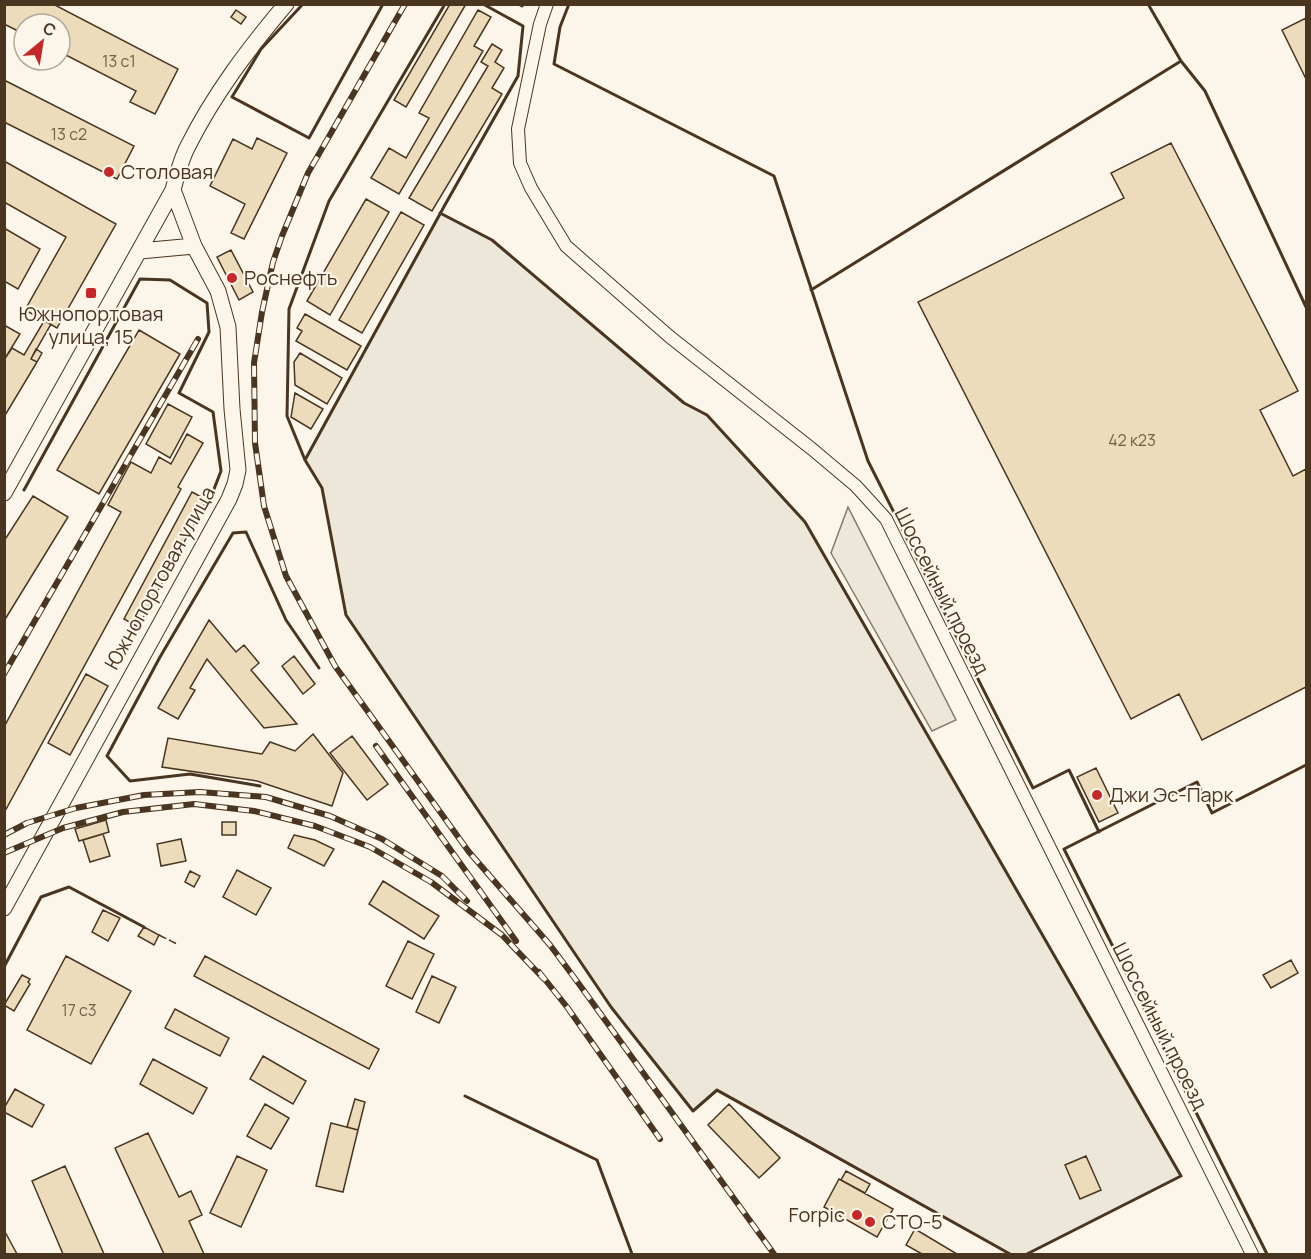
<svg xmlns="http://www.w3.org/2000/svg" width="1311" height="1259" viewBox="0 0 1311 1259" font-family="Manrope,sans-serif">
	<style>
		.parking { fill: #ede7d9; stroke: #887966; stroke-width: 1.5 }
		.building { fill: #ecdcbc; stroke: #4a3520; stroke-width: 1.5 }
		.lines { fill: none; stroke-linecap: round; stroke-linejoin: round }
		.minor-casing { stroke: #4a3520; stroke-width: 14 }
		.tertiary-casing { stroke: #4a3520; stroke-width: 17 }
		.minor { stroke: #fbf6e9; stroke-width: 12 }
		.tertiary { stroke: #fbf6e9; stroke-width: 15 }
		.rail-casing { stroke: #4a3520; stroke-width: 6 }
		.rail { stroke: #fbf6e9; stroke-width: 4; stroke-dasharray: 11; stroke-linecap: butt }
		.fence { stroke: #4a3520; stroke-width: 1.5; stroke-dasharray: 8 3; stroke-linecap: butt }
		.wall { stroke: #4a3520; stroke-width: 3 }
		.poi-dot { fill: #c62828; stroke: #fbf6e9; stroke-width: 2 }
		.labels { text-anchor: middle; stroke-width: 4.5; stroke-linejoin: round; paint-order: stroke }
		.number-label { font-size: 16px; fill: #725f47 }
		.poi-label { font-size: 20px; fill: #4a3520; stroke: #fbf6e9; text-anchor: start }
		.street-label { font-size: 20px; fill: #4a3520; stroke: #fbf6e9 }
	</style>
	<rect width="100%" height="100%" fill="#fbf6e9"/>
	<path class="parking" d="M440 213 492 240 684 403 707 415 805 522 1181 1176 1027 1254H1010L717 1091 693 1111 611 1007 346 615 322 488 305 460Z
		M848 507 956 720 932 731 831 553Z"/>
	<path class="building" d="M4 4H53L178 69 155 114 130 102 136 91 60 52V24H24V34L4 24Z
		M450 4H466L406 107 394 100Z
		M236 10 246 17 241 24 231 17Z
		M478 10 491 17 474 46 483 51 399 194 371 178 389 148 406 158 429 118 419 113Z
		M1306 18V79L1282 30Z
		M492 44 502 50 495 62 504 68 492 88 502 94 432 211 409 198 488 66 481 62Z
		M4 80 134 146 117 179 4 122Z
		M257 138 287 153 244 239 231 233 245 204 210 186 233 139 252 149Z
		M1171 143 1298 391 1260 410 1293 476 1306 469V687L1202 740 1179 694 1131 719 918 302 1124 198 1111 173Z
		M4 161 116 224 57 328 25 310 66 237 4 202Z
		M366 199 389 212 330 315 307 301Z
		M401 212 424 225 362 333 339 320Z
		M4 228 40 249 18 289 4 281Z
		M231 250 253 292 239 300 217 257Z
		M305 314 361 346 347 370 296 341 302 331 297 328Z
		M44 321 51 324 31 359 37 362 4 417V360L12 348 24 355Z
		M4 325 20 334 4 360Z
		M139 330 180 354 99 494 57 470Z
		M36 349 42 353 37 362 31 359Z
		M300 353 342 378 327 404 295 385 294 362Z
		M295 393 323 409 311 429 291 417Z
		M168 404 192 417 170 458 146 444Z
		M187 434 203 443 178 487 181 489 4 813V727L121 512 108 505 131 462 151 473 159 457 171 464Z
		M192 492 207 500 138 627 124 619Z
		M33 496 68 517 4 621V541Z
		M209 620 236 652 244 645 259 663 251 670 297 724 264 728 207 659 190 688 195 690 178 719 158 708Z
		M294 656 315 684 303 694 282 666Z
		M86 674 108 686 70 755 48 743Z
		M313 734 343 773 332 806 257 781 162 767 168 738 262 754 270 742 295 751Z
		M352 736 388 784 367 800 330 753Z
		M1096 768 1118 813 1099 822 1077 777Z
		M106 820 109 832 79 841 75 829Z
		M222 822H236V835H222Z
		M103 834 110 856 90 862 83 840Z
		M294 835 315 840 334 849 324 866 288 848Z
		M181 839 186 861 161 866 157 844Z
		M237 870 271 888 256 915 223 897Z
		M190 871 200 876 194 887 185 882Z
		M383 881 439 916 424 939 369 904Z
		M103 910 120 918 108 941 92 932Z
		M144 927 159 935 154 945 138 936Z
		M408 941 434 954 412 999 386 986Z
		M66 956 131 991 91 1064 27 1030Z
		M205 956 379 1049 369 1069 194 976Z
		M1291 960 1298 973 1271 988 1263 975Z
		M22 975 30 979 28 982 30 984 14 1011 4 1005Z
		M432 976 456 987 439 1023 416 1012Z
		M175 1009 229 1038 220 1056 165 1028Z
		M263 1056 306 1081 293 1104 250 1079Z
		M153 1059 207 1088 193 1114 140 1084Z
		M15 1089 44 1105 32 1127 4 1112V1108Z
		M355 1099 365 1102 358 1130 347 1127Z
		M265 1104 289 1118 271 1149 247 1136Z
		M729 1104 780 1158 759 1178 708 1125Z
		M331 1123 358 1130 343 1192 316 1186Z
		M148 1133 179 1197 191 1191 202 1215 189 1221 204 1254H164L115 1148Z
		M237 1156 267 1170 241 1227 210 1213Z
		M1086 1156 1101 1190 1080 1199 1065 1165Z
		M65 1166 104 1254H63L32 1181Z
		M846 1171 870 1184 865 1193 841 1180Z
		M839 1179 893 1209 877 1237 824 1207Z
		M915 1229 957 1254H922L906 1245Z
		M4 1230 17 1254H4Z"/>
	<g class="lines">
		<g class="minor-casing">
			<path id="minor" d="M547 4 540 24 518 129 520 163 531 188 566 246 670 337 812 449 856 486 886 519 1252 1254"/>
		</g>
		<g class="tertiary-casing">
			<path id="tertiary" d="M140 251 194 246
				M4 493 173 190C177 175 181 159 188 146 214 94 249 48 286 4
				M4 908 229 499 235 484 238 470 232 409 228 327 218 291 194 246 173 190"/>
		</g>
		<use href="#minor" class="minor"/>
		<use href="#tertiary" class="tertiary"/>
		<g class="rail-casing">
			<path id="rail" d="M405 4 308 173 282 236 273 262 262 312 254 363 255 443 264 506 286 576 335 666 469 852 550 945 579 984 774 1254
				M4 674 198 339
				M376 746 516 941
				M4 835 27 823 76 808 144 795 200 792 266 797 330 816 382 839 442 876 467 901
				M4 853 63 828 123 812 194 804 254 811 315 826 370 847 431 882 502 935 544 979
				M539 972 567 1007 660 1139"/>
		</g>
		<use href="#rail" class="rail"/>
		<path class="fence" d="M159 935 177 944"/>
		<path class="wall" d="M303 4 261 49 232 97 309 138 383 4
			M445 4 329 201 289 309 287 416 305 460 322 488 346 615 611 1007 693 1111 717 1090 1010 1254
			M519 4 522 6 523 4
			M569 4 560 27 554 64 774 176 868 461 1033 788 1069 770 1099 832
			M1148 4 1181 61 1205 91 1306 307
			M440 213 492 240 684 403 707 415 805 522 1181 1176 1027 1254
			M811 290 1181 61
			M305 460 446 203 518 76 523 26 483 4
			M24 490 140 279 170 280 207 303 209 332 179 393 213 412 221 471 209 502
			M260 786 190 774 130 781 107 756 160 657 233 533 246 532 286 620 319 668
			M4 967 41 897 69 887 144 927
			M465 1096 597 1160 632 1254
			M1267 1254 1064 849 1197 782 1212 813 1306 765"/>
	</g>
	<g class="poi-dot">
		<circle cx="109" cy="172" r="6"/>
		<circle cx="232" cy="278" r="6"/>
		<rect x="85" y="287" width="12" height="12" rx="3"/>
		<circle cx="1097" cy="795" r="6"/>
		<circle cx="857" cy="1215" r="6"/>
		<circle cx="870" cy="1222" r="6"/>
	</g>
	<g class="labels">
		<g class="number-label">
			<text x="119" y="67">13 с1</text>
			<text x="69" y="140">13 с2</text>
			<text x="1132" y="446">42 к23</text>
			<text x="79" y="1016">17 с3</text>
		</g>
		<g class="poi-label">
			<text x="121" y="179">Столовая</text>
			<text x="244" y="285">Роснефть</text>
			<text x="91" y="321" text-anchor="middle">Южнопортовая<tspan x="91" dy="23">улица, 15</tspan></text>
			<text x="1109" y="802">Джи Эс-Парк</text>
			<text x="845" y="1222" text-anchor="end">Forpic</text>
			<text x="882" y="1229">СТО-5</text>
		</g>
		<g class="street-label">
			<text transform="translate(160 578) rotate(-61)" y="7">Южнопортовая улица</text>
			<text transform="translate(942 591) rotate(63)" y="7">Шоссейный проезд</text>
			<text transform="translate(1160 1026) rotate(63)" y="7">Шоссейный проезд</text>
		</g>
	</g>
	<rect width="1311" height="1259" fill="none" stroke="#4a3520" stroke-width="12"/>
	<g transform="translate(42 42) rotate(30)"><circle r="28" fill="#fbf6e9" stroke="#b4a999" stroke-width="1.5"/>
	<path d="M0-4.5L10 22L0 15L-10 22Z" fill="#c62828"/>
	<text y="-9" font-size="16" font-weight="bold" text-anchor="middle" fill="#4a3520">С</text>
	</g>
</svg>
